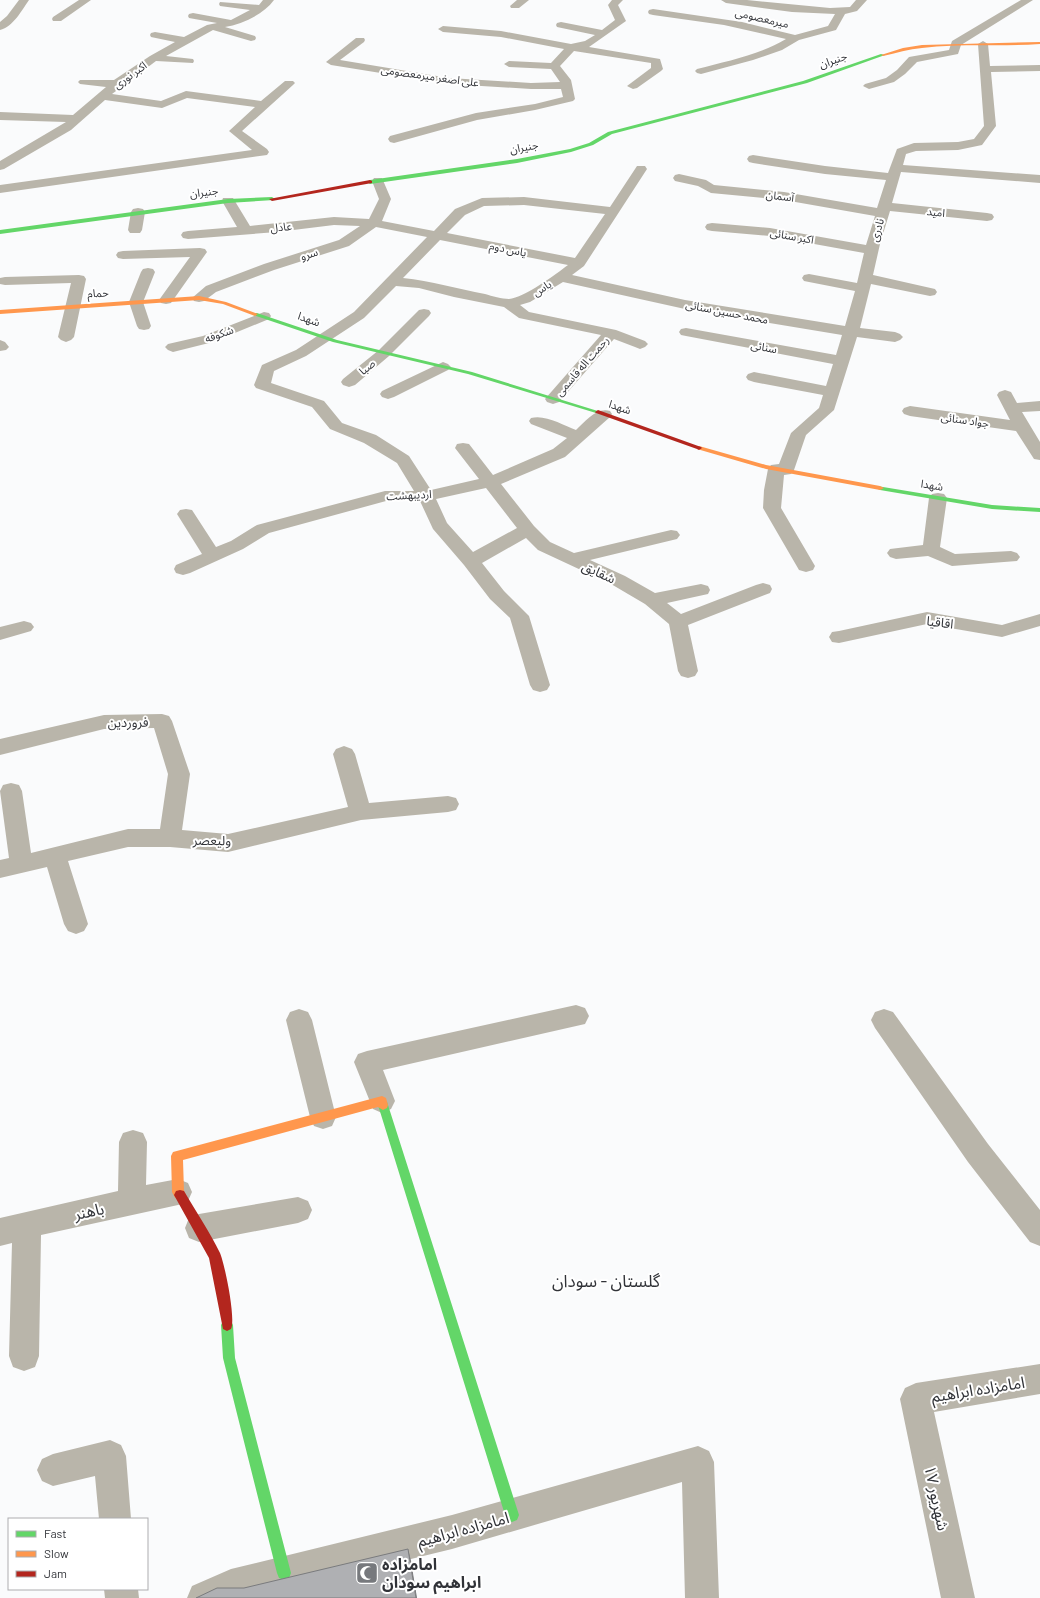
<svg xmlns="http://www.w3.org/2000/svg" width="1040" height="1598" viewBox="0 0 1040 1598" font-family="Barlow,'Noto Sans Arabic',sans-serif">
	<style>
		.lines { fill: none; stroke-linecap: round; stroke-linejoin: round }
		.street { fill: #b9b5aa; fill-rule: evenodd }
		.fast { fill: #63d668; fill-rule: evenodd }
		.slow { fill: #ff974d; fill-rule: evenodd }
		.jam { fill: #b3261e; fill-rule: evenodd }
		.shaded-wall { fill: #7a7b7d }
		.building { fill: #afb0b3; stroke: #7a7b7d }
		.labels { text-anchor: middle; stroke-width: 4; stroke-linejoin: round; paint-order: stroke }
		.far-street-label { font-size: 11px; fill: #313338; stroke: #fff }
		.street-label { font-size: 13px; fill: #313338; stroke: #fff }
		.near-street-label { font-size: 16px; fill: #313338; stroke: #fff }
		.near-poi-label { font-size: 16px; font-weight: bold; fill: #313338; stroke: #fff; text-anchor: start }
		.near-neighbourhood-label { font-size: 17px; fill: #313338; stroke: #fff }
	</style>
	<rect width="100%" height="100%" fill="#fafbfc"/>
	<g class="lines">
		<path class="street" d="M19 0H29C22 10 13 27 0 30V22L7 16Z
			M79 0H91L61 21H53L52 19 53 17Z
			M263 0H274C263 15 242 24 225 27L255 36 256 38 255 40 251 41 213 30 166 56 193 59 194 61 193 63 156 61 112 94 161 101 186 91 261 101 285 81H293L295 83 293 85 242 131 267 149 269 152 267 155 0 193V185L252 150 229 131 255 107 187 98 162 108 105 100 71 130 4 169 0 170V161L66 122 0 120V112L73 115 106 87 80 84 78 82 80 80H114L150 56 175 42 151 37 150 35 151 33 155 32 184 37 207 25 217 23 189 18 188 16 189 14 193 13 231 20 250 10 220 6 219 4 220 2 259 5Z
			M517 0H529L519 8H511L510 6Z
			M612 0H623L618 5 626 21 589 47 660 59 663 69 661 71 637 88 633 89 627 86 651 68V63L574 51 560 66 571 80 575 99 573 101 535 110 477 120 394 143 390 142 388 139 390 136 476 113 535 104 563 97 561 89H531L449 84 331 65 326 62 356 38H364L365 40 364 42 340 60 449 78 531 83 560 82 551 69 509 67 504 64 509 61 551 63 564 49 501 37 443 32 438 29 443 26 501 31 571 44 585 41 595 35 557 27 556 25 557 23 561 22 602 30 615 20 608 5Z
			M721 0H747L830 8 850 7 856 0H867L857 11 845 14 836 30 799 40 782 50 753 60 701 74 697 73 695 71 697 69C727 61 759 55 786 39L724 25 653 15 649 14 648 12 649 10 653 9 742 22 795 35 828 26 835 14 792 12 726 3Z
			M1021 0H1033L961 45 958 54 917 62 905 74 894 82 869 89 863 86 865 84 886 78 897 70 909 57 949 50 952 41Z
			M983 41 988 44 990 66 1040 65V71L991 72 996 126 982 145 958 150 916 151 906 154 903 165 1040 175V183L901 172 892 203 987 213 992 214 994 217 992 220 987 221 890 211 880 244 873 275 935 289 937 292 935 295 930 296 871 284 860 328 895 332 900 334 903 337 900 340 895 342 857 337 834 410 806 435 794 470 791 474 784 475 781 508 815 566 813 570 806 572 799 570 763 508 764 490 768 469 771 465 779 464 791 433 819 408 823 395 754 382 748 380 746 377 748 374 754 372 826 386 833 364 686 336 681 335 679 332 681 329 686 328 836 355 842 335 685 309 563 282 530 302 520 305 529 312 616 330 645 341 648 344 645 347 640 349 635 347 614 339 559 402 553 404 547 402 545 399 601 335 519 318 504 307 454 297 419 288 396 286 364 318 306 356 274 371 271 383 324 401 342 423 376 435 409 456 431 490 479 479 455 448 457 444 463 443 469 444 493 475 553 449 567 438 531 424 529 421 531 418C545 414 563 425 576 430 586 421 596 407 610 411L612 414 610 417 565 457 501 484 534 526 550 542 574 553 671 530 677 531 680 535 677 539 590 560 625 576 655 593 701 584 708 586 710 590 708 594 667 603 681 614 756 585 763 583 770 585 772 589 770 593 688 625 698 671 695 676 688 678 681 676 678 671 669 624 645 604 611 584 538 550 526 538 482 563 504 591 529 616 550 685 547 690 540 692 533 690 530 685 510 618 490 599 464 565 433 529 420 501H386L269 533 243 549 190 573 183 575 176 573 174 569 176 565 202 554 177 514 180 510 186 509 192 510 216 547 231 541 257 525 385 491H414L397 463 364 443 330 429 312 407 256 388 254 385 262 365 296 350 354 312 427 237 376 227 349 246 274 270 216 292 204 301 199 302 194 301 192 298 206 286 264 264 339 240 360 226 334 225 277 232 188 239 183 238 181 235 183 232 188 231 237 227 222 201 223 198H233L250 226 334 217 369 219 379 199 372 181 374 178H382L391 199 382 221 434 231 455 209 482 198 524 197 610 207 637 166H645L647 169 584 266 572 275 685 300 845 326 855 291 809 282 804 281 802 278 804 275 809 274 857 283 864 253 770 236 712 231 707 230 705 227 707 224 712 223 770 228 866 245 875 216 784 200 711 193 698 186 675 181 673 178 675 175 679 174 706 180 714 185 784 192 877 208 886 180 825 174 753 163 749 162 747 159 749 156 753 155 825 166 888 173 897 149 914 143 958 142 974 139 984 126 978 44ZM524 205 605 214 575 258 447 233 465 215 484 206ZM440 240 568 265C556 274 524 298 509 299 502 299 492 296 485 294 458 289 431 281 403 278ZM486 488 517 528 473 552 447 523 436 499Z
			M138 208 143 209 145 212 142 230 140 233H130L128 230 131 212 133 209Z
			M200 248 205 249 207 252 171 303 166 304 161 303 159 300 190 257 123 259 118 258 116 255 118 252 123 251Z
			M148 268 153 269 155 272 143 302 151 326 149 329 144 330 139 329 137 326 129 302 141 272 143 269Z
			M79 275 84 276 86 279 74 337 71 340 66 342 61 340 58 337 71 283 5 285 0 284V278L5 277Z
			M424 309 429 310 431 313 429 316 389 356 355 385 349 387 343 385 341 382 343 379 379 350 419 310Z
			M264 312 269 313 271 316 269 319 213 342 173 352 168 350 165 347 168 344 203 336Z
			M0 340 5 342 9 347 6 350 0 351Z
			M443 362 448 364 451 367 448 370 394 397 388 399 382 397 380 394 382 391Z
			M1005 390 1011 392 1017 403 1040 401V411L1022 412 1040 442V460L1034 459 1016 431 910 416 904 414 902 411 904 408 910 406 1010 420 997 395 999 392Z
			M938 493 944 494 947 498 940 547 955 554 1011 551 1017 553 1020 557 1017 561 952 566 928 556 896 559 890 557 887 553 890 549 923 545 929 498 932 494Z
			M927 612 1002 625 1040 614V626L1002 637 927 624 839 643 832 642 829 637 832 632 839 631Z
			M24 621 31 623 34 627 31 631 0 640V627Z
			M162 714 169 716 172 721 190 774 182 830 228 834 348 807 333 754 336 749 344 746 352 749 355 754 369 803 448 796 456 798 459 804 456 810 448 812 361 820 228 852 170 847H128L68 861 88 924 84 931 76 934 68 931 64 924 47 867 0 878V860L9 858 0 791 3 785 11 783 19 785 22 791 31 853 128 829H160L168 774 154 728 104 729 0 755V739L104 715Z
			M576 1005 585 1008 589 1016 585 1024 383 1070 395 1101 391 1109 382 1113 373 1109 354 1062 358 1054 367 1051Z
			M299 1009 308 1012 312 1020 336 1117 332 1126 323 1129 314 1126 310 1117 286 1020 290 1012Z
			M884 1009 893 1012 988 1144 1040 1210V1246L1030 1242 968 1162 875 1028 871 1020 875 1012Z
			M133 1130 143 1133 147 1142 146 1185 178 1179 188 1183 192 1192 188 1201 178 1205 41 1235 39 1356 35 1367 24 1371 13 1367 9 1356 12 1243 0 1246V1218L118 1191 119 1142 123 1133Z
			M298 1197 308 1201 312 1210 308 1219 298 1223 199 1242 189 1238 185 1228 189 1218 199 1214Z
			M1040 1364V1394L934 1412 975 1598H941L900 1399 905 1388 916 1383Z
			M110 1440 121 1445 126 1456 131 1519H99L95 1476 53 1486 42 1481 37 1470 42 1459 53 1454Z
			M698 1446 709 1451 714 1462 719 1598H685L682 1482 452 1549 251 1598H187L192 1586 231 1569 452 1515Z
			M104 1589H138L139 1598H105Z"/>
		<path class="fast" d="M881 54 885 55 807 83 612 134 593 145 571 152 517 163 370 184 367 182 370 180 517 159 570 149 589 143 608 132 803 81Z
			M272 197 275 199 274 200 228 203 0 234V230L228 199Z
			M253 313H257L337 340 472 372 601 412 600 413H596L468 374 333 342 253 315Z
			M877 486 992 505 1040 508V512L992 509 880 490 876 488Z
			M383 1100 387 1102 388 1105 519 1515 517 1520 512 1522 507 1520 505 1515 378 1105 379 1102Z
			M227 1319 231 1321 233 1325 235 1358 291 1573 289 1578 284 1580 279 1578 277 1573 223 1358 221 1325 223 1321Z"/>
		<path class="slow" d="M1040 42V44C1001 47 961 43 922 48 909 49 896 53 883 56L881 55 903 48 922 45Z
			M199 296 226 302 258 314 255 316 223 304 199 300 0 314V310Z
			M699 446 766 465 880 486 884 488 880 490 766 469 697 449V447Z
			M382 1096 386 1098 388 1105 387 1108 383 1110 378 1107 183 1160 184 1191 186 1195 184 1199 180 1200C175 1199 174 1196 172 1192L171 1156 173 1152Z"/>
		<path class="jam" d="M370 180 372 181V183L272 201 269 199Z
			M598 410 701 447 702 448 699 450 697 449 596 413 595 412Z
			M180 1190 184 1191C196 1212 210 1232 220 1253 225 1265 236 1319 231 1329L227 1331 223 1329 209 1258 174 1195 176 1191Z"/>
	</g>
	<path class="shaded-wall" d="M408 1549 411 1561 417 1598H416Z"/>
	<path class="building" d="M408 1549 416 1598H196L217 1588H244Z"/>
	<defs>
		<g id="mosque-square" transform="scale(1.15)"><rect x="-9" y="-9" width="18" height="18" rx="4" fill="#77797d" stroke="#fff"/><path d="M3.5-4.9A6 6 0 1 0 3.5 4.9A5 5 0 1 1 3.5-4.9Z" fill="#fff"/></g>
	</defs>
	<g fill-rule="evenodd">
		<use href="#mosque-square" x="367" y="1573"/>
	</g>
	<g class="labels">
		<g class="far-street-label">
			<text transform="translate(762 18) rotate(13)" y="4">میرمعصومی</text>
			<text transform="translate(833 60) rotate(-19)" y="4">جنیران</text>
			<text transform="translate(130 75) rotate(-36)" y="4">اکبر نوری</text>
			<text transform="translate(430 76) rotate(8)" y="4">علی اصغر میرمعصومی</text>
			<text transform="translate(524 147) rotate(-10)" y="4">جنیران</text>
			<text transform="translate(204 192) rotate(-7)" y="4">جنیران</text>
			<text transform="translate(780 196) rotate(7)" y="4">آسمان</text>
			<text transform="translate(936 212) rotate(6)" y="4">امید</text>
			<text transform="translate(281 227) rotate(-6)" y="4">عادل</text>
			<text transform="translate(877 230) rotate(-74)" y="4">نادری</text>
			<text transform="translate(792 236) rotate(10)" y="4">اکبر سنائی</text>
			<text transform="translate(508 249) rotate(11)" y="4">یاس دوم</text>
			<text transform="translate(309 254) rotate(-18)" y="4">سرو</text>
			<text transform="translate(542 288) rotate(-32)" y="4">یاس</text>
			<text transform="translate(98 293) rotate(-4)" y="4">حمام</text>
			<text transform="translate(727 312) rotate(11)" y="4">محمد حسین سنائی</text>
			<text transform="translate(309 319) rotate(19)" y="4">شهدا</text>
			<text transform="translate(219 334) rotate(-20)" y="4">شکوفه</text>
			<text transform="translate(764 347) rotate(11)" y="4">سنائی</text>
			<text transform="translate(582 366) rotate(-49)" y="4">رحمت اله قاسمی</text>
			<text transform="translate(367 367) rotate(-40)" y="4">صبا</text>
			<text transform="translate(620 407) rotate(18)" y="4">شهدا</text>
			<text transform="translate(965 420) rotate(8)" y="4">جواد سنائی</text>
			<text transform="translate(932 485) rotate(9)" y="4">شهدا</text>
			<text transform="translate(409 495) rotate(-3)" y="4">اردیبهشت</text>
		</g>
		<g class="street-label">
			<text transform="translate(599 572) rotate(25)" y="5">شقایق</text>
			<text transform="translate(940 622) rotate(7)" y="5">اقاقیا</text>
			<text transform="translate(128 722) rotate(-1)" y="5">فروردین</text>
			<text transform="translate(212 840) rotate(1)" y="5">ولیعصر</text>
		</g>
		<g class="near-street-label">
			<text transform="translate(89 1211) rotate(-12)" y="6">باهنر</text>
			<text transform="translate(978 1389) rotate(-9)" y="6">امامزاده ابراهیم</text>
			<text transform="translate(937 1498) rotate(78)" y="6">۱۷ شهریور</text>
			<text transform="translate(463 1529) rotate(-15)" y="6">امامزاده ابراهیم</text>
		</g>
		<g class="near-poi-label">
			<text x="382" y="1570">امامزاده<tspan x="382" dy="18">ابراهیم سودان</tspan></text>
		</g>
		<g class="near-neighbourhood-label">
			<text x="606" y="1287">گلستان - سودان</text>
		</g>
	</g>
	<rect x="8" y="1518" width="140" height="72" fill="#ffffff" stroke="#adadaf"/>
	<rect x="16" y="1531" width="20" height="6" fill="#63d668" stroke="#adadaf"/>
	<text x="44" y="1538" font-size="12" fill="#313338">Fast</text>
	<rect x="16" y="1551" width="20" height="6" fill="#ff974d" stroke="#adadaf"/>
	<text x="44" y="1558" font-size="12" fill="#313338">Slow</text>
	<rect x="16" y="1571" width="20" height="6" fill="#b3261e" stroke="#adadaf"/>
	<text x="44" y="1578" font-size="12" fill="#313338">Jam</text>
</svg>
